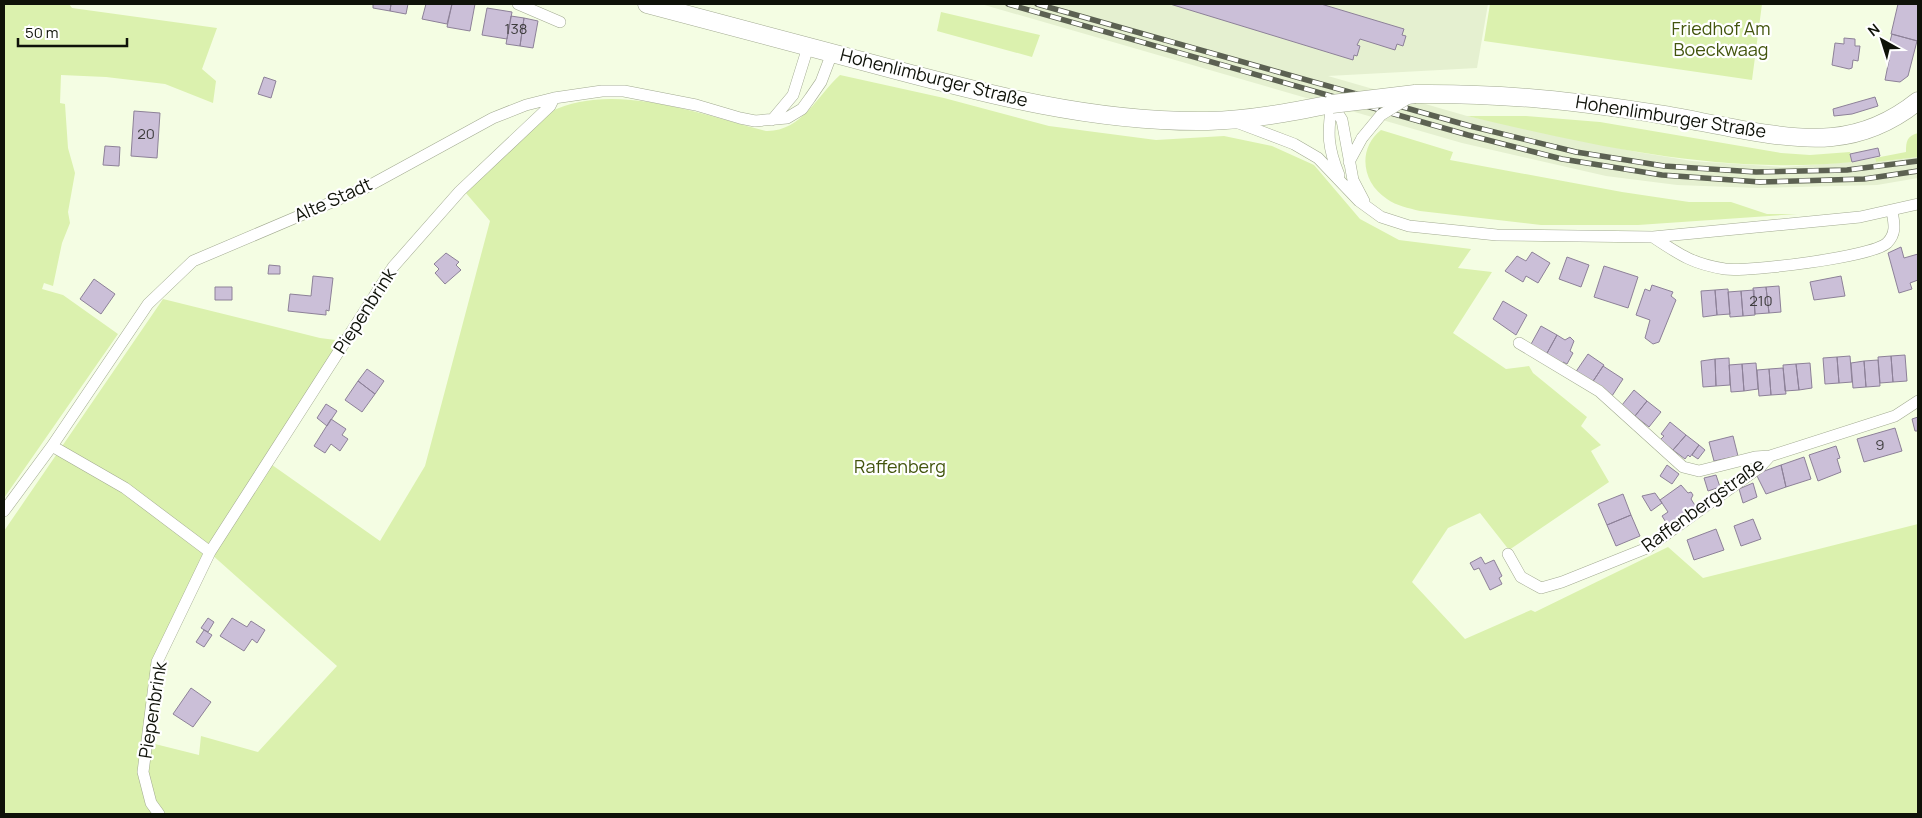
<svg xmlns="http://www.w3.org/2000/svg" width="1922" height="818" viewBox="0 0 1922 818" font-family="Manrope,sans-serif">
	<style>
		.built { fill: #e5f0d0 }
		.green { fill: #dbf1ae; fill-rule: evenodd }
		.building { fill: #cbbfd8; stroke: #8d8198 }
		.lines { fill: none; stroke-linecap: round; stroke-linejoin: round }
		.minor-casing { stroke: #a2aa91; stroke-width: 12 }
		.primary-casing { stroke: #a2aa91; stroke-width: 19 }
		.minor { stroke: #fff; stroke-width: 11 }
		.primary { stroke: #fff; stroke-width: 18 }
		.rail-casing { stroke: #5c6152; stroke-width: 5.5 }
		.rail { stroke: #fff; stroke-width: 4; stroke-dasharray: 11; stroke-linecap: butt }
		.minor-bridge-casing { stroke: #a2aa91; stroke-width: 12; stroke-linecap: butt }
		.primary-bridge-casing { stroke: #a2aa91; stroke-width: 19; stroke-linecap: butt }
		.minor-bridge { stroke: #fff; stroke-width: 11 }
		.primary-bridge { stroke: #fff; stroke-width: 18 }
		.labels { text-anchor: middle; stroke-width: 4.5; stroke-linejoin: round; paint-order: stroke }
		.number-label { font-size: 15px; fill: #3e3d3d }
		.park-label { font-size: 18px; fill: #43550e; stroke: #fff }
		.street-label { font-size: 18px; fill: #0f1209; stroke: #fff }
	</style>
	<rect width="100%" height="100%" fill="#f4fde3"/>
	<path class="built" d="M981 4H1488L1477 68 1328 76 1467 116 1637 152 1692 161 1783 167 1838 163 1875 158 1876 162 1918 157V178L1877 185 1758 188 1677 185 1606 176 1462 143Z"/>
	<path class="green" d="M4 4H69L72 8 217 28 202 69 216 81 213 103 165 84 106 77 61 75 60 103 65 104 68 148 75 173 68 212 70 223 62 243 53 286 44 283 42 289 63 295 118 334 4 498Z
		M1490 4H1762L1752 80 1484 41Z
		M941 12 1040 35 1032 57 937 31Z
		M840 75 944 98 1049 126 1156 140 1224 136 1272 146 1314 165 1360 219 1399 240 1471 249 1458 268 1492 272 1453 333 1506 369 1529 366 1533 373 1587 417 1581 426 1601 445 1591 451 1609 482 1509 550 1480 513 1448 528 1412 582 1465 639 1531 610 1535 612 1668 547 1703 578 1918 524V814H4V531L163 299 320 338 343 341 265 460 380 541 425 466 490 221 465 192 550 112C613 80 703 115 766 131 801 132 817 96 840 75ZM210 553 337 666 258 752 201 736 199 755 147 742 157 662Z
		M1467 116H1526L1600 122 1781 153 1810 155 1850 152 1852 162C1721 175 1593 146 1467 116Z
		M1381 130 1453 152 1450 160 1622 192 1689 202H1731L1767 214H1797L1638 225H1541L1420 211C1408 208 1397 206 1387 199 1362 183 1357 149 1381 130Z
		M1918 133V157L1876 162 1875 158 1906 152C1906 141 1907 136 1918 133Z"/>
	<path class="building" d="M373 4H391L390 11 373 8Z
		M391 4H408L406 14 390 11Z
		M426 4H452L447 24 422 19Z
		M452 4H475L470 31 447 27Z
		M1170 4H1321L1404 29 1402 35 1406 36 1403 46 1397 44 1395 50 1360 39 1357 45 1360 46 1357 56 1354 55 1353 60Z
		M1898 4H1918V41L1891 34Z
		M487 8 512 12 507 39 482 35Z
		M511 16 524 18 520 46 506 44Z
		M524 18 538 21 533 48 520 46Z
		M1892 34 1917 41 1908 76 1900 82 1885 80 1889 60 1885 59Z
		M1844 38 1855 39V46H1860L1858 61 1853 60 1852 68 1849 69 1832 65 1835 43 1844 44Z
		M264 77 276 81 271 98 258 94Z
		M1875 97 1878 106 1852 114 1834 116 1833 109Z
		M134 111 160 113 157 158 131 156Z
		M105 146 120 147 119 166 103 165Z
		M1878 148 1880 156 1852 162 1850 154Z
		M1901 247 1904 258 1918 254V280L1910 283 1912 289 1899 293 1888 253Z
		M1532 252 1550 263 1538 283 1526 276 1523 282 1505 271 1517 256 1526 261Z
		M446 253 459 262 456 265 461 270 445 284 435 273 439 269 434 264Z
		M1567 257 1589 265 1581 287 1559 279Z
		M269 265 280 266V274H268Z
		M1604 266 1638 277 1628 308 1594 297Z
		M313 276 333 278 329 311 326 310V315L288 311 290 294 311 296Z
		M1841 276 1845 296 1814 300 1810 282Z
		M94 279 115 294 101 314 80 299Z
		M1652 285 1673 292 1671 296 1676 300 1659 342 1653 344 1645 338 1650 320 1636 315 1645 289 1650 291Z
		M1779 286 1781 312 1769 313 1766 287Z
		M215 287H232V300H215Z
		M1766 287 1769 313 1755 314 1753 288Z
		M1728 289 1730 314 1717 315 1715 290Z
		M1715 290 1717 315 1703 317 1701 291Z
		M1754 290 1755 315 1743 316 1741 291Z
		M1741 291 1743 316 1730 317 1728 292Z
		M1503 301 1527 315 1516 335 1493 319Z
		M1541 326 1557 335 1546 355 1530 346Z
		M1557 335 1565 340 1570 337 1574 341 1570 351 1573 353 1567 364 1563 362 1562 365 1546 355Z
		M1588 354 1604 365 1591 384 1575 373Z
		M1905 355 1907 381 1893 382 1891 356Z
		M1850 356 1852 382 1839 383 1837 357Z
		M1891 356 1893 382 1880 383 1878 357Z
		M1837 357 1839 383 1825 384 1823 358Z
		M1729 358 1730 385 1716 386 1715 359Z
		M1715 359 1716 386 1703 387 1701 361Z
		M1878 360 1880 386 1866 387 1864 361Z
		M1864 361 1866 387 1853 388 1851 363Z
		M1756 363 1758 389 1744 391 1742 364Z
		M1810 363 1812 388 1799 390 1796 364Z
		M1742 364 1744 391 1731 392 1729 365Z
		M1796 364 1799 390 1785 391 1783 365Z
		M1603 366 1623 379 1612 396 1592 383Z
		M1783 368 1786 394 1771 395 1769 369Z
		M367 369 384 381 375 394 358 381Z
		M1769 369 1771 395 1759 396 1757 370Z
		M358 381 375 394 362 412 345 400Z
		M1634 390 1647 401 1635 416 1622 405Z
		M1647 401 1661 412 1649 427 1635 416Z
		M326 404 337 411 327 426 317 418Z
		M1918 417V431H1915L1912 419Z
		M331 419 346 429 342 435 348 439 340 451 331 444 325 453 314 446Z
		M1670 422 1686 435 1673 450 1660 440 1664 436 1661 434Z
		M1895 428 1902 451 1864 462 1857 439Z
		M1686 435 1699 445 1690 457 1688 455 1685 459 1673 450Z
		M1733 436 1738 456 1714 461 1709 442Z
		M1699 445 1705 450 1698 459 1692 455Z
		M1836 446 1840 458 1837 459 1841 472 1818 481 1809 455Z
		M1804 457 1811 479 1786 487 1781 465Z
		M1667 465 1679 474 1672 484 1660 476Z
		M1781 465 1786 487 1766 494 1756 474Z
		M1716 475 1720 487 1708 491 1704 478Z
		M1753 483 1757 497 1743 503 1739 489Z
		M1681 485 1688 493 1691 492 1693 495 1691 499 1696 507 1669 527 1662 516 1668 512 1660 500Z
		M1655 493 1662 503 1651 511 1642 496Z
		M1623 494 1631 515 1607 525 1598 504Z
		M1631 515 1640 536 1616 546 1607 525Z
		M1753 519 1761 539 1741 546 1734 526Z
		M1716 529 1724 550 1694 560 1687 540Z
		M1481 557 1485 564 1494 560 1502 576 1499 578 1502 584 1490 590 1479 568 1474 570 1470 563Z
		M208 618 214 622 208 632 201 628Z
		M232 618 247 627 251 621 265 630 257 643 252 639 244 651 220 636Z
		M204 630 212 635 204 647 196 642Z
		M191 688 211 702 193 727 173 714Z"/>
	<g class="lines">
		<g class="minor-casing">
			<path id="minor" d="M518 4 560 22
				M1332 104 1342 120 1353 180 1364 201
				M1332 104C1327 134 1328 148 1339 175
				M772 120 793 95 808 47
				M1236 122 1294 144 1318 158 1359 201 1381 217 1409 226 1497 235 1653 237 1860 217 1918 204
				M1349 162 1362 138
				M1653 237C1680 255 1693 264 1725 269 1749 272 1872 257 1887 243 1897 233 1894 223 1892 211
				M1519 343 1599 391 1683 467 1699 471 1755 457 1770 456
				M52 446 125 488 210 552 157 662 143 772 151 803 159 814
				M4 511 52 446 148 304 193 261 365 188 493 118 526 105 554 98 602 91H624L696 105 740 118 755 121 787 118 802 109 810 98 821 82 832 53
				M210 552 393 267 460 191 550 106 554 98
				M1508 554 1521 577 1541 588 1562 582 1647 548 1760 467 1770 456 1895 416 1918 401"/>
		</g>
		<g class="primary-casing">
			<path id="primary" d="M647 4C724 25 801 45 877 65 985 94 1096 123 1208 121 1250 120 1292 112 1332 104
				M1415 94C1502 93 1578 101 1664 115 1712 123 1785 142 1832 137 1865 134 1893 121 1918 101"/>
		</g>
		<use href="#minor" class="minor"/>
		<use href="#primary" class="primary"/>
		<g class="rail-casing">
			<path id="rail" d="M1008 4 1468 135 1562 159 1662 175 1760 182 1864 179 1918 171
				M1037 4 1470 126 1576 152 1664 166 1756 172 1847 170 1918 161"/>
		</g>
		<use href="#rail" class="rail"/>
		<g class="minor-bridge-casing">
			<path id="minor-bridge" d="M1362 138 1381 115 1410 97"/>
		</g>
		<g class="primary-bridge-casing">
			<path id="primary-bridge" d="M1332 104 1415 94"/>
		</g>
		<use href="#minor-bridge" class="minor-bridge"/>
		<use href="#primary-bridge" class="primary-bridge"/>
	</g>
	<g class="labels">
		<g class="number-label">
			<text x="516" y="34">138</text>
			<text x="146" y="139">20</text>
			<text x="1761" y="306">210</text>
			<text x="1880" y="450">9</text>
		</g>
		<g class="park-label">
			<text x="1721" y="35">Friedhof Am<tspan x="1721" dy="21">Boeckwaag</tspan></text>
			<text x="900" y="473">Raffenberg</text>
		</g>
		<g class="street-label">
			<text transform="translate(934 78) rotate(14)" y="6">Hohenlimburger Straße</text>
			<text transform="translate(1671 117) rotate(9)" y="6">Hohenlimburger Straße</text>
			<text transform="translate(333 200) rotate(-24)" y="6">Alte Stadt</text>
			<text transform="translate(365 311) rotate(-57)" y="6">Piepenbrink</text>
			<text transform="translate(1703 505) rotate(-36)" y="6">Raffenbergstraße</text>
			<text transform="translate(153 710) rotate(-81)" y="6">Piepenbrink</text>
		</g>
	</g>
	<rect width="1922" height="818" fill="none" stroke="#0f1209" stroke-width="10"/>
	<g transform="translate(1882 40) rotate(321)" stroke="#ffffff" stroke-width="4" paint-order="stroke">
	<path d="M0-4L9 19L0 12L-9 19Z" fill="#0f1209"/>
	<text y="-8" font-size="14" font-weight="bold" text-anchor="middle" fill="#0f1209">N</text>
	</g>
	<path d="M18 38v8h109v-8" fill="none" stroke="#0f1209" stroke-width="2.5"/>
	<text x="25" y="38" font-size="15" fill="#0f1209" stroke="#ffffff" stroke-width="4" paint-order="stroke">50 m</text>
</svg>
